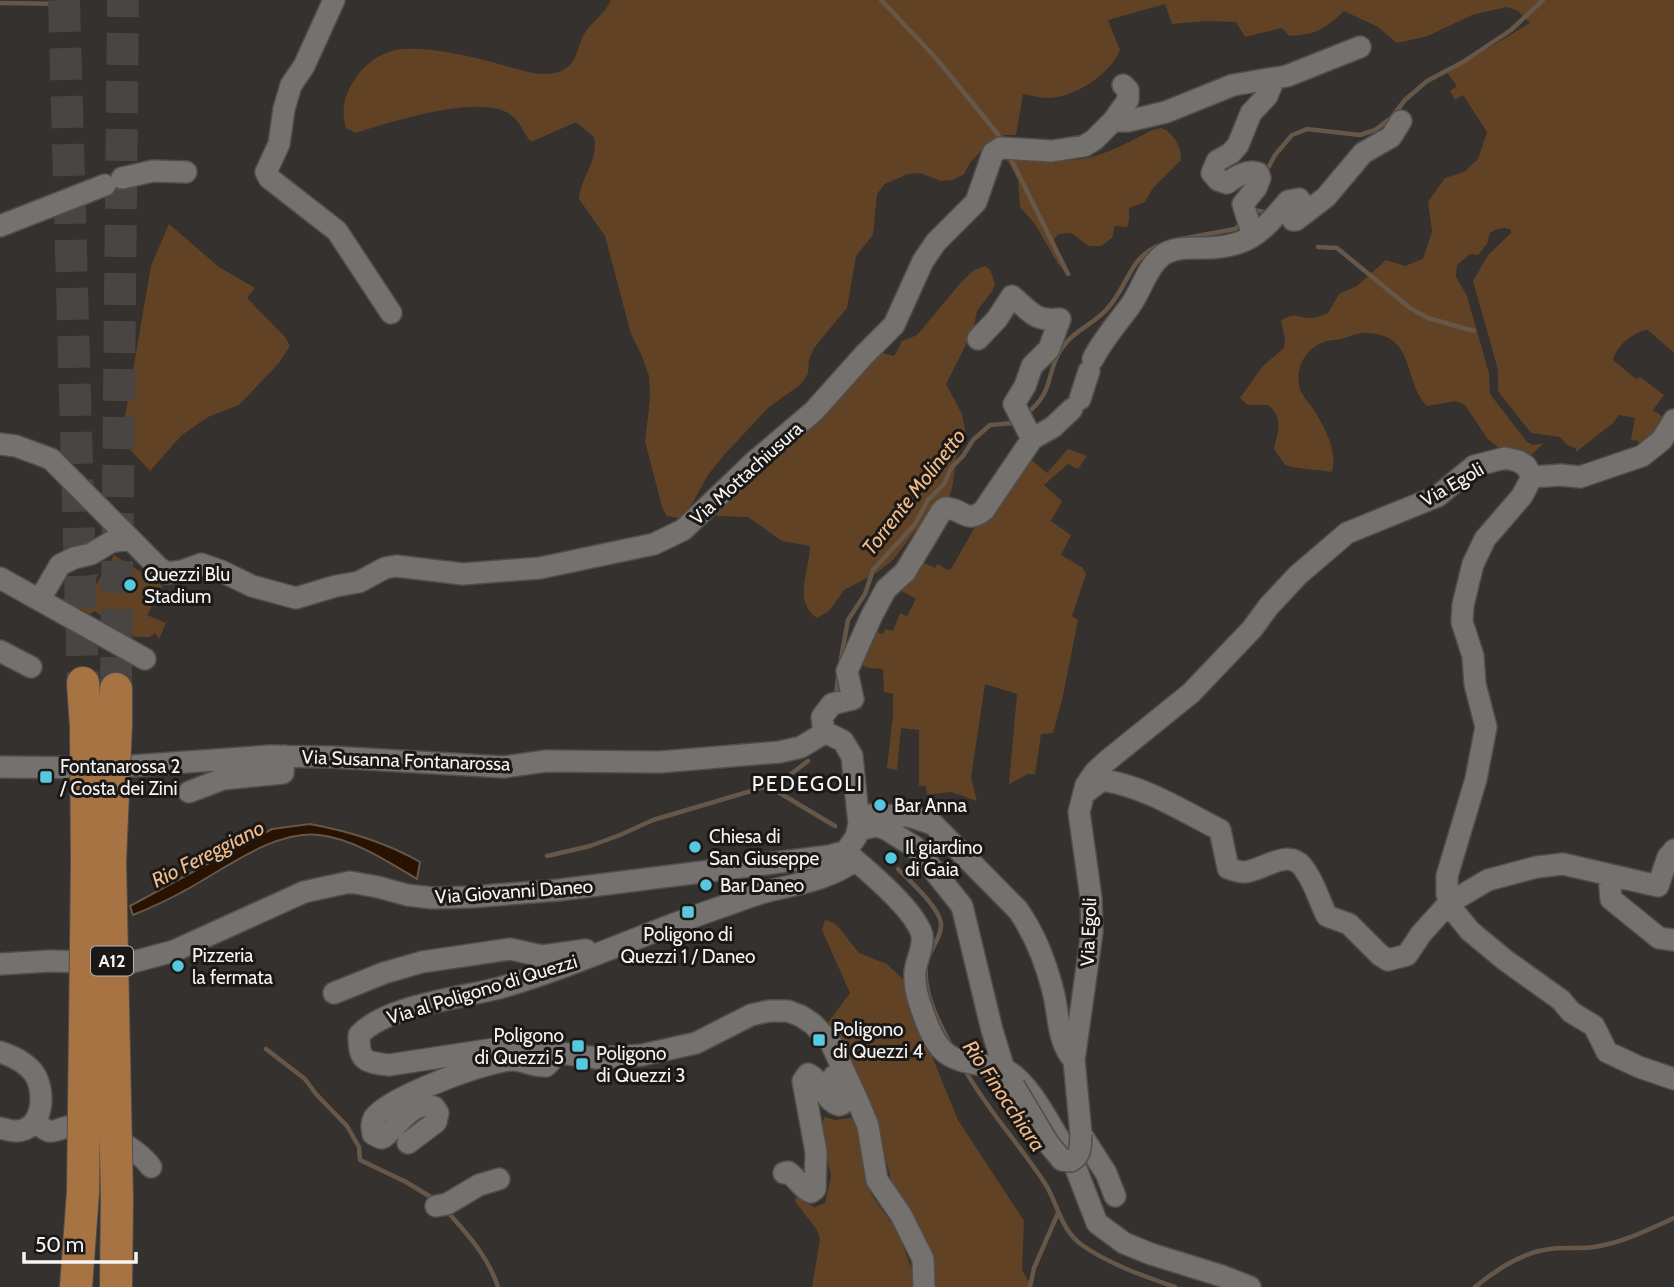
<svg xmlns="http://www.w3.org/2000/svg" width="1674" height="1287" viewBox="0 0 1674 1287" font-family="Cabin,sans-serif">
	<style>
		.green { fill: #614225 }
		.water { fill: #291300; stroke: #675749; stroke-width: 2 }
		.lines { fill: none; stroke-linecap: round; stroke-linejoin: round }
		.stream { stroke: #675749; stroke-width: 4.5 }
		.highway-tunnel { stroke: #484542; stroke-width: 32; stroke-dasharray: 32 16; stroke-linecap: butt }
		.minor-casing { stroke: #504e4b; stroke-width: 24 }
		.highway-casing { stroke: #504e4b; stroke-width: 34 }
		.minor { stroke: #74716e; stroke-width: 21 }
		.highway { stroke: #a87343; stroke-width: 32 }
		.minor-bridge-casing { stroke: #504e4b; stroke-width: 24; stroke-linecap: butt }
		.highway-bridge-casing { stroke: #504e4b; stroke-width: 34; stroke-linecap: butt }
		.minor-bridge { stroke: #74716e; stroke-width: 21 }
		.highway-bridge { stroke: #a87343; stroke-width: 32 }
		.poi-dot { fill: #56c9e0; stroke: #1a1918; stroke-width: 2.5 }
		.labels { text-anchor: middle; stroke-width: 6; stroke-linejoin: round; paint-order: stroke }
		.shield { fill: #1a1918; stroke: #b5b3b1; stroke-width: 2 }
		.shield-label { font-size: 18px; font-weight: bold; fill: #f7f5f3 }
		.street-label { font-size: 19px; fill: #f7f5f3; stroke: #1a1918 }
		.poi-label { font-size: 19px; fill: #f7f5f3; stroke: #1a1918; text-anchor: start }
		.water-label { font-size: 21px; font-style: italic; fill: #f5bb89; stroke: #1a1918 }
		.neighbourhood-label { font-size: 21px; letter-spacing: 2px; fill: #f7f5f3; stroke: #1a1918 }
	</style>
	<rect width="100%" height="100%" fill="#34312e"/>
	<path class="green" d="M611 0H1674V353L1648 330H1645C1632 334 1616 346 1613 360L1636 379 1640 377 1664 395 1653 410 1665 418 1659 435 1637 455 1639 441 1631 440 1635 418 1619 415 1613 423 1576 452V448L1567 445 1560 437 1531 433 1498 391V370L1473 281 1488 255 1511 233V230C1502 226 1497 229 1490 233L1487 244 1478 255 1470 254 1457 265 1456 277 1467 296 1489 373 1490 394 1527 442 1533 445 1544 443 1529 457 1501 450 1487 438 1465 405 1456 401 1427 406C1403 382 1416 334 1367 333 1356 332 1346 339 1335 340 1311 341 1293 364 1300 389 1302 395 1308 402 1312 407 1324 426 1338 450 1332 472 1316 469 1301 470 1285 465L1274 449C1278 429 1284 419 1268 405H1248L1240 398 1262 367 1284 348 1285 339 1281 321C1295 311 1297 318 1310 318 1316 318 1323 315 1328 313L1339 294 1357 286 1386 260 1405 266 1423 259 1432 231 1428 202 1445 178 1464 172 1478 159 1487 132 1463 95 1455 100 1450 91 1457 86 1447 73 1530 23 1518 11 1507 7 1472 15 1428 36 1397 43 1378 27 1344 11C1323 30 1318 34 1289 36L1282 28 1245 37 1236 22 1206 21 1172 24 1165 4 1108 20 1120 50C1111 73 1076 97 1050 98 1042 98 1032 96 1023 94L1016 135H1005L987 144 970 163 964 174 953 180 941 181 920 173 908 174 885 184 877 194 873 235 856 256 847 308 814 348 809 360 808 374 800 385 769 407 724 455 708 475 688 511 678 518 667 516 662 507 645 441 650 399 649 376 641 354 631 334 605 236 579 199C581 176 599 161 594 137L576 122 531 142C522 131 519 117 504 111 469 97 391 122 356 133L346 128C341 112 344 96 353 82 362 68 373 57 389 52 416 42 478 58 506 66 525 71 544 79 563 70 578 63 577 46 584 34 592 21 605 14 611 0Z
		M1161 128C1173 132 1182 147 1181 160L1153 188 1145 202 1129 208V221L1127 227 1115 226 1112 238 1101 246H1089L1071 233 1058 234 1054 240C1056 252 1067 259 1066 272L1058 264 1035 224 1020 207 1018 180 1006 158C1026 153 1047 160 1067 160 1095 161 1126 144 1150 131Z
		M169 224 219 267 255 288 247 298 285 337 290 346 279 363 239 405 208 417 182 435 150 471 121 440 151 266Z
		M985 266 990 270 995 283 993 290 977 311 973 331 946 384 962 414 966 434 956 458 953 484 949 497 940 507 925 518 893 560 878 572 844 590 829 611 817 618C792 601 810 570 810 546L782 541 748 517 717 516 715 511 878 355 883 353 894 356 902 341 917 335 962 281 974 270Z
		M1068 449 1087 456 1078 469 1068 464 1044 485 1062 501 1051 521 1071 535 1061 555 1082 567 1086 574 1072 616 1078 620 1063 696 1053 733 1041 734 1035 774H1028L1009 784 1017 694 985 684 971 778 977 801 951 792 927 795 926 786H919V730L901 728 897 770 887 768 893 715V694L884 692 883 669 869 668 861 665 873 631 883 634 885 629 893 631 900 613 907 616 916 599 894 587 920 561 935 568 938 564 947 570 951 569 978 522 1027 456 1047 473Z
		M114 555 163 586 147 615 166 623 159 639 155 633 150 637H136L94 611 90 614 63 600C72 585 80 574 99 574L93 581 97 584Z
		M825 920 834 923 841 930 859 953 887 964 907 983 918 1022 958 1120 1024 1221 1022 1270 1032 1287H934L894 1191 875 1118 827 1024 850 993 822 930Z
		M825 1117 835 1120 855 1117 862 1140 871 1194 898 1232 913 1273 912 1287H812L820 1239 817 1230 794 1200 799 1195 806 1203 815 1207 825 1203 831 1176 820 1126Z"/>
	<path class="water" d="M310 824C348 831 387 843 420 862L417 879C387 861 354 839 319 835 274 829 221 872 182 892 166 901 150 908 133 915L130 906 272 829Z"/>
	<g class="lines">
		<path class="stream" d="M881 0 935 57 997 133 1003 143
			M0 3 71 4 75 0
			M1010 157 1068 274
			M1266 172 1275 155 1292 135 1307 129 1360 135 1375 130 1391 118 1405 100 1427 81 1463 62 1511 30 1543 0
			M1254 210 1270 213
			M1181 239 1235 229 1242 222
			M1318 247 1337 248 1410 308 1428 318 1474 331
			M1026 414C1056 391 1045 372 1062 348 1073 331 1094 324 1107 309 1130 284 1128 257 1162 244
			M840 664 848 620 865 594 873 570 915 524 928 500 944 484 951 468 963 456 973 440 990 425 1013 423 1016 421
			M836 695 838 676
			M768 786 835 826
			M547 856 590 846 620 835 653 820 768 786 787 777 808 761
			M898 869C909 880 940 908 941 924 942 938 928 951 926 965 923 993 939 1023 952 1047
			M266 1049 305 1079 316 1094 347 1126 359 1147 360 1160 406 1182 434 1199
			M965 1070C988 1111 1021 1146 1046 1185 1058 1205 1061 1230 1082 1245 1109 1264 1143 1276 1175 1287
			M446 1210C467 1234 488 1256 498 1287
			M1030 1287 1034 1268 1058 1213
			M1475 1287C1496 1270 1522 1252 1550 1249 1565 1247 1579 1249 1594 1247 1622 1243 1648 1230 1674 1218"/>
		<path class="highway-tunnel" d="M64 0 83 683
			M116 689 123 0"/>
		<g class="minor-casing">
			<path id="minor" d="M334 0 304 66 291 85 284 109 279 144 266 172 269 178 337 231 391 313
				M1113 121H1128L1166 112 1233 85 1287 76 1360 47
				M122 178 153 171 186 172
				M0 226 105 185
				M1253 236 1243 204 1256 188 1260 178 1258 173C1247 169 1235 177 1227 183L1218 180 1212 173 1217 161 1231 153 1238 145 1251 113 1267 96 1274 79
				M978 339 997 319 1012 296C1031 312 1035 322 1060 319L1049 349 1032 366 1025 386 1014 404 1032 439
				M1093 359C1103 339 1117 324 1130 306 1142 290 1148 263 1166 253 1178 247 1191 248 1203 248 1247 248 1262 233 1288 201L1299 199 1303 204 1292 217 1293 220H1296L1326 197 1363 153 1391 137 1401 121
				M1080 399 1089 371
				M0 444 16 446 51 459 158 567 167 573 182 571 201 564 221 571 252 586 296 598 336 586 359 582 385 568 396 566 463 574 540 568 654 544 683 530 754 462 814 411 864 355 894 325 923 261 936 242 976 202 993 153 1001 148 1052 151 1084 146 1094 140 1113 121 1128 100V90L1123 85
				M1532 477 1561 475 1580 477 1642 456 1662 440 1674 420
				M0 578 145 659
				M40 599 60 565 74 558 91 554 111 542 130 539
				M0 651 31 667
				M824 733 822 717 832 704 853 699 847 671 872 615 886 589 905 572 941 512 945 508C963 508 966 525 984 510L1032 439 1053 427 1072 409
				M0 767 103 768 269 756 331 757 504 767 546 761 660 762 780 752 801 747 821 735 827 733 843 741 852 756 859 824 856 837 846 851 829 856 559 890 471 897 433 898 407 895 378 887 350 882 304 892 174 951 129 963 50 961 0 964
				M189 792 223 779 283 773 284 756
				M1085 793 1102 780C1144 786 1183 811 1220 830L1228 868C1233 870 1239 872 1244 872 1262 871 1288 848 1302 866 1315 882 1318 899 1327 916L1349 924 1380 955 1388 960 1407 955 1421 934 1449 903 1488 880 1537 867 1563 864 1658 886 1668 857 1674 850
				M873 819 871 815 909 816 933 824 1018 910C1034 933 1046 963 1053 991 1059 1013 1057 1041 1073 1059
				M858 830 876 826 886 829 915 847 962 906 992 1030 1004 1069C1030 1081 1052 1129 1068 1154
				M846 851 855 860C830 880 795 884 765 892 751 896 738 901 724 906 649 931 576 966 499 988 460 998 385 1006 359 1035 359 1061 364 1062 389 1065L494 1049 553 1052 597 1058 642 1055 696 1043 751 1015 769 1011H788L801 1016 813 1024 831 1043 859 1104 868 1126 877 1180 901 1215 923 1259 924 1287
				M855 860C874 876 916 912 922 935 924 948 916 960 915 972 914 987 918 999 923 1013 941 1065 954 1059 1004 1069L1010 1079
				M1609 876 1611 899 1659 938 1674 940
				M334 993 384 973 422 962 510 949 542 956 586 950
				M0 1052C12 1056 25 1062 33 1072 46 1089 45 1130 16 1131 11 1131 5 1129 0 1128
				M35 1121C54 1140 54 1127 74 1126 97 1125 139 1150 151 1167
				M408 1143 436 1122 438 1113 434 1107C413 1099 399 1125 384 1137L381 1138 373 1134C372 1128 371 1124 374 1118 387 1098 490 1059 514 1060 525 1061 535 1067 546 1066L550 1062 553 1052
				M1075 1166 1097 1223 1124 1243 1151 1254 1222 1276 1250 1287
				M784 1173 788 1172C796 1177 801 1188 811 1192L815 1189 816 1152 803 1081 808 1074C822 1080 824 1101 839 1105L842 1104 843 1099 834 1076
				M1115 1196 1106 1173 1081 1134 1074 1060 1092 932 1091 898 1079 812 1086 785 1095 772 1108 760 1191 693 1252 629 1269 606 1298 575 1347 533 1438 496 1474 466 1505 458 1518 461 1526 466 1532 477 1522 496 1485 539 1473 564 1463 605 1462 622 1473 656 1475 684 1486 727 1476 779 1447 876V894L1453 910 1470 931 1505 960 1561 1000 1571 1012 1594 1026 1607 1052 1639 1067 1674 1079
				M436 1206 447 1204 479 1185 499 1179"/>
		</g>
		<g class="highway-casing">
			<path id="highway" d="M83 683 86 727
				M116 689V724
				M76 1287 83 1192
				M116 1287 117 1199"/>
		</g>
		<use href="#minor" class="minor"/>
		<use href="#highway" class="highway"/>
		<g class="minor-bridge-casing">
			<path id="minor-bridge" d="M1014 1086 1048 1143 1062 1160 1071 1161C1082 1155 1080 1145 1081 1134"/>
		</g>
		<g class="highway-bridge-casing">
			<path id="highway-bridge" d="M116 724 110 861 117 1199
				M83 1192 87 863 86 727"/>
		</g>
		<use href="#minor-bridge" class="minor-bridge"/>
		<use href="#highway-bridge" class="highway-bridge"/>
	</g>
	<g class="poi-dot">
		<circle cx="130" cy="585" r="7"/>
		<rect x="39" y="770" width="14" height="14" rx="3.5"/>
		<circle cx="880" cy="805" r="7"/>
		<circle cx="695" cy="847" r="7"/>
		<circle cx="891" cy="858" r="7"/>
		<circle cx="706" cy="885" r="7"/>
		<rect x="681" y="905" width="14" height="14" rx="3.5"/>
		<circle cx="178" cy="966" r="7"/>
		<rect x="812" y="1033" width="14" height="14" rx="3.5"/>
		<rect x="571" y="1039" width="14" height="14" rx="3.5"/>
		<rect x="575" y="1057" width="14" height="14" rx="3.5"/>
	</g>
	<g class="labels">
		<rect class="shield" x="91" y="946.5" width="42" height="29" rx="5"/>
		<g class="shield-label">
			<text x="112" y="967">A12</text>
		</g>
		<g class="street-label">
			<text transform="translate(746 473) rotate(-42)" y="7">Via Mottachiusura</text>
			<text transform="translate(1452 484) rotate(-30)" y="7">Via Egoli</text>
			<text transform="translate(406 760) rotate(2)" y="7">Via Susanna Fontanarossa</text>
			<text transform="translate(514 891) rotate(-4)" y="7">Via Giovanni Daneo</text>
			<text transform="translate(1088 932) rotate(-88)" y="7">Via Egoli</text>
			<text transform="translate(482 989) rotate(-17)" y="7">Via al Poligono di Quezzi</text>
		</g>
		<g class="poi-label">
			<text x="144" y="581">Quezzi Blu<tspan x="144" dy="22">Stadium</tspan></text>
			<text x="60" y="773">Fontanarossa 2<tspan x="60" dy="22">/ Costa dei Zini</tspan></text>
			<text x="894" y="812">Bar Anna</text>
			<text x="709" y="843">Chiesa di<tspan x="709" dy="22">San Giuseppe</tspan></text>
			<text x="905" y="854">Il giardino<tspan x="905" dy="22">di Gaia</tspan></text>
			<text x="720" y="892">Bar Daneo</text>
			<text x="688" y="941" text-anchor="middle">Poligono di<tspan x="688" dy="22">Quezzi 1 / Daneo</tspan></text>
			<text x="192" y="962">Pizzeria<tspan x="192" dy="22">la fermata</tspan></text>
			<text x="833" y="1036">Poligono<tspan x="833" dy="22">di Quezzi 4</tspan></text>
			<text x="564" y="1042" text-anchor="end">Poligono<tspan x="564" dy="22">di Quezzi 5</tspan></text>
			<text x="596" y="1060">Poligono<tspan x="596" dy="22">di Quezzi 3</tspan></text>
		</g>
		<g class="water-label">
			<text transform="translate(914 492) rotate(-52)" y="7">Torrente Molinetto</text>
			<text transform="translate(208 854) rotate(-27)" y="7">Rio Fereggiano</text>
			<text transform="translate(1004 1096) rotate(56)" y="7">Rio Finocchiara</text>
		</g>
		<g class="neighbourhood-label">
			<text x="808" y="791">PEDEGOLI</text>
		</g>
	</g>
	<path d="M24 1252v10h112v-10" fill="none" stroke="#f7f5f3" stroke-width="3.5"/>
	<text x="35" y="1252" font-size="21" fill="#f7f5f3" stroke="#1a1918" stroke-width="5" paint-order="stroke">50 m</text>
</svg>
